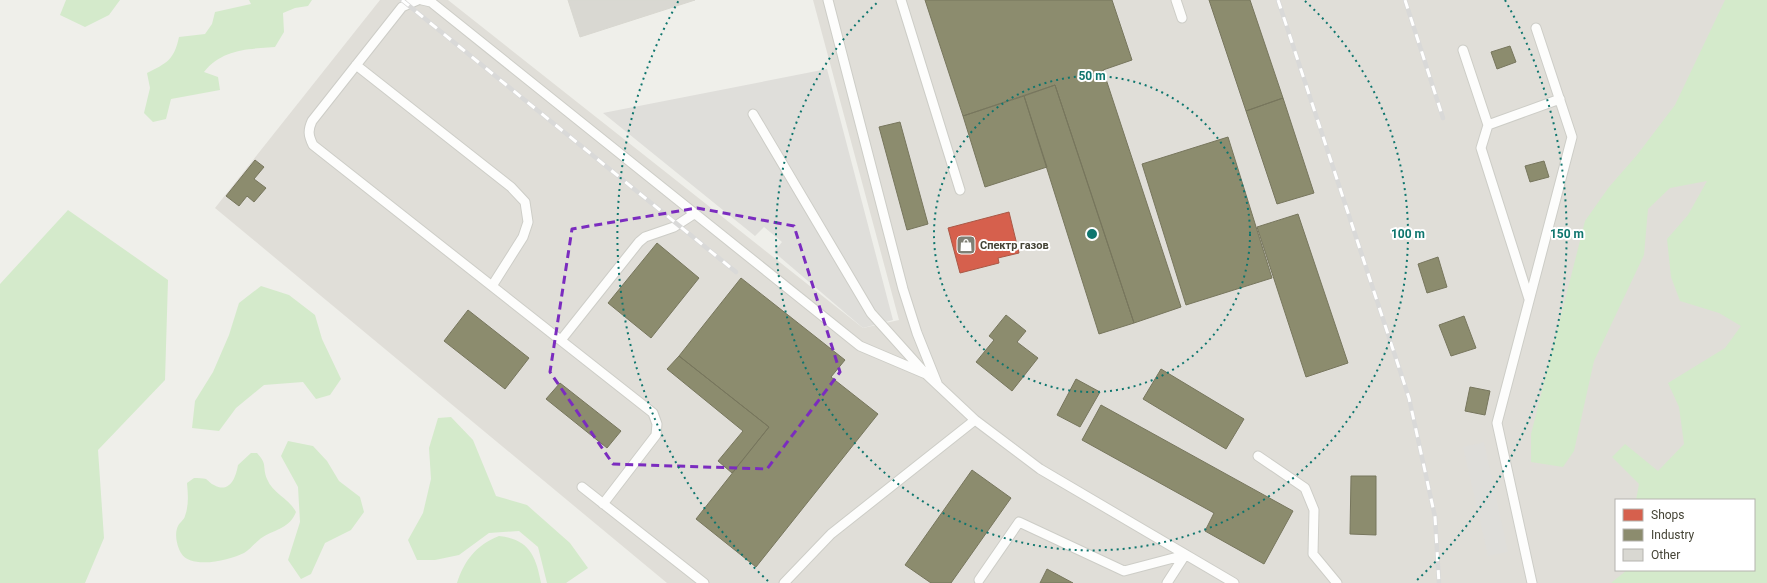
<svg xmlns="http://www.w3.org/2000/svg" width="1767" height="583" viewBox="0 0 1767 583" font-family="Roboto,sans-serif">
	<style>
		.industrial { fill: #e0ded8; fill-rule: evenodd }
		.green { fill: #d4eacb }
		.parking { fill: #dfdeda }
		.shops { fill: #d6604d; stroke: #aa5846 }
		.industry { fill: #8c8c6e; stroke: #77765d }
		.building { fill: #d9d8d2; stroke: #d8d7d0 }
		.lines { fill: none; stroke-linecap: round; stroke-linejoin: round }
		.service-casing { stroke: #cdcdc7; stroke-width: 11 }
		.service { stroke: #fdfdfc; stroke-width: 9 }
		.rail-casing { stroke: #d9d9d8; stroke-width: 4.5 }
		.rail { stroke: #fff; stroke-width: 3; stroke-dasharray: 9; stroke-linecap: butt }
		.marked { fill: none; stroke: #7b2cbf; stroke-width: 3; stroke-dasharray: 8 5; stroke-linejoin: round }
		.ring { fill: none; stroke: #0f766e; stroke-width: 2; stroke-dasharray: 2 4 }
		.labels { text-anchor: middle; stroke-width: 4; stroke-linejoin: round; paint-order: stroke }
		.poi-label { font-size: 11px; font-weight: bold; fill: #454436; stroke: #fff; text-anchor: start }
		.centre { fill: #0f766e; stroke: #fff; stroke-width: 2 }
		.ring-label { font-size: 12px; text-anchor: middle; font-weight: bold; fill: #0f766e; stroke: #fff; stroke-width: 4; stroke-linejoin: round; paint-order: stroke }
	</style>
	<rect width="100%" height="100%" fill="#efefea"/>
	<path class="industrial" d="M380 0H448L863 328 899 320 813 0H1767V583H667L215 208ZM1616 500H1754V570H1616Z"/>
	<path class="green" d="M66 0H120L109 15 85 27 60 15Z
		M249 0H312L308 6 295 8 283 13 284 32 275 47C248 49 222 49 204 72L218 77 220 90 171 99 166 119 153 122 144 113 150 88 147 73C167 63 174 60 179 37L205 34 212 24 215 12 251 4Z
		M1725 0H1767V583H1611L1627 570H1754V500H1636L1639 484 1612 457 1625 444 1658 471 1684 444 1679 407 1668 383 1725 348 1741 326 1719 313 1680 301 1671 277 1667 239 1688 215 1707 181 1670 188 1648 209 1644 255 1594 361 1574 451 1563 467 1531 462V434L1585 221 1609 187 1637 155 1675 105Z
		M68 210 168 280 165 380 98 450 104 538 85 583H0V284Z
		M261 286 289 295 315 315 322 339 341 379 330 395 316 399 303 382 264 385 236 408 219 431 192 428 195 401 213 372 229 335 239 303Z
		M451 417 473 440 496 496 527 505 570 543 588 568 566 583H547L538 547 519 531 489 533 459 555 435 560H417L408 540 423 513 431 479 429 448 438 418Z
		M288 441 313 446 327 461 339 481 360 497 364 512 351 530 325 543 311 574 301 579 288 560 300 522 298 487 281 456Z
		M251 453H257C268 465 262 466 267 479 273 494 289 498 296 512 290 528 276 529 263 537 256 541 251 549 244 553 230 560 191 570 181 553 177 546 174 534 178 526 180 522 184 520 185 516 189 505 188 494 187 483L194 478C198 478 203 478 206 479 209 481 211 484 214 485 230 494 236 477 238 465Z
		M499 536C529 539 536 556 541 583H457C464 561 476 545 499 536Z"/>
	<path class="parking" d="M827 69 893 320 863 328 774 252 782 242 764 227 755 236 603 113Z
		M1484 442 1508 552 1488 556 1463 447Z"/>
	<path class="shops" d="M1009 212 1019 253 998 258 999 263 960 273 948 228Z"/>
	<path class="industry" d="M925 0H1112L1132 60 1103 70 1181 307 1134 323 1055 85 963 116Z
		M1209 0H1250L1283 98 1246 111Z
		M1510 46 1516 62 1497 69 1491 52Z
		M1055 85 1134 323 1099 334 1024 96Z
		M1024 96 1047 167 985 187 963 116Z
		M1283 98 1314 193 1277 204 1246 111Z
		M900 122 928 224 907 230 879 127Z
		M1228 137 1272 278 1186 305 1142 164Z
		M255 160 264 167 254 179 266 188 254 202 247 196 239 206 226 196Z
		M1544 161 1549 177 1530 182 1525 166Z
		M1298 214 1348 363 1306 377 1257 227Z
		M657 243 699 278 651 338 608 303Z
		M1438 257 1447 287 1427 293 1418 264Z
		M741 278 845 360 831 377 878 414 756 567 696 519 769 427 679 356Z
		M468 310 529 358 505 389 444 341Z
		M1006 315 1026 331 1017 342 1038 358 1012 391 976 362 994 340 989 336Z
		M1464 316 1476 348 1451 356 1439 325Z
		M679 356 769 427 732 473 718 461 743 431 667 369Z
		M1161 369 1244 419 1226 449 1143 399Z
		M1076 379 1100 392 1080 427 1057 415Z
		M560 383 621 431 607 448 546 399Z
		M1470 387 1490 391 1485 415 1465 411Z
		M1101 405 1293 511 1264 564 1205 531 1214 513 1082 440Z
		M972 470 1011 498 951 583H931L905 565Z
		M1351 476H1376V535L1350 534Z
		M1047 569 1073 583H1040Z"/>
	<path class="building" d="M568 0H695L580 37Z"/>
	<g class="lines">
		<g class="service-casing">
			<path id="service" d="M418 0 402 7 312 121C308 130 308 135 313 145L653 413 657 424 656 435 603 504
				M422 0 431 2 860 346 926 374 975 420
				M828 0 903 289 917 333 937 383
				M901 0 960 190
				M1176 0 1182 18
				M1463 50 1488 125
				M356 65 511 187 525 202 528 222 523 237 492 286
				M753 114 871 313 924 372
				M1529 299 1481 148 1488 125 1560 99
				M561 340 639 242 645 237 674 227 694 214
				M1258 456 1305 488 1314 510 1313 554 1337 583
				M582 487 704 583
				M979 580 1019 522 1124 571 1185 555
				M784 583 831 534 975 420 1040 469 1234 583
				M1167 583 1185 555
				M1532 583 1497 423 1572 137 1536 28"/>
		</g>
		<use href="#service" class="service"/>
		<g class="rail-casing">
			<path id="rail" d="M402 0 736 272
				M1278 0 1409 398 1435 517 1439 583
				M1405 0 1443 118"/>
		</g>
		<use href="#rail" class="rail"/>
	</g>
	<path class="marked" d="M697 208 794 226 840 372 767 469 613 464 550 372 572 229Z"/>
	<g class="ring">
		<circle cx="1092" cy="234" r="158"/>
		<path d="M1305 1A316 316 0 1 1 879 1"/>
		<path d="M768 581A475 475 0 0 1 679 0M1505 0A475 475 0 0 1 1416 581"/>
	</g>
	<defs>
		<g id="shop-square" transform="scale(1)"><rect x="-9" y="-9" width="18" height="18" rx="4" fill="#808075" stroke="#fff"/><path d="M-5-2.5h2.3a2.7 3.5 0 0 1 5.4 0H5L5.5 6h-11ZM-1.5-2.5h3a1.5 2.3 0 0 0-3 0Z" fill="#fff"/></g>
	</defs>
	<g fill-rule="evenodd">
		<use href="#shop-square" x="966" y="245"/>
	</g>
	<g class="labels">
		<g class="poi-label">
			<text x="980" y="249">Спектр газов</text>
		</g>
	</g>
	<circle cx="1092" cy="234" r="6" class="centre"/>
	<g class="ring-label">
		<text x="1092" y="80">50 m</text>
		<text x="1408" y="238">100 m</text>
		<text x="1567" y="238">150 m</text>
	</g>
	<rect x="1615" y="499" width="140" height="72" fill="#ffffff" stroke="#b5b4af"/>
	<rect x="1623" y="509" width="20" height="12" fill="#d6604d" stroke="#b5b4af"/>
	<text x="1651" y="519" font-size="12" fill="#454436">Shops</text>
	<rect x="1623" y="529" width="20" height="12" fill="#8c8c6e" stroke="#b5b4af"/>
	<text x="1651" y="539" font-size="12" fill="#454436">Industry</text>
	<rect x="1623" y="549" width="20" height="12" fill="#d9d8d2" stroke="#b5b4af"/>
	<text x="1651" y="559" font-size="12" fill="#454436">Other</text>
</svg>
